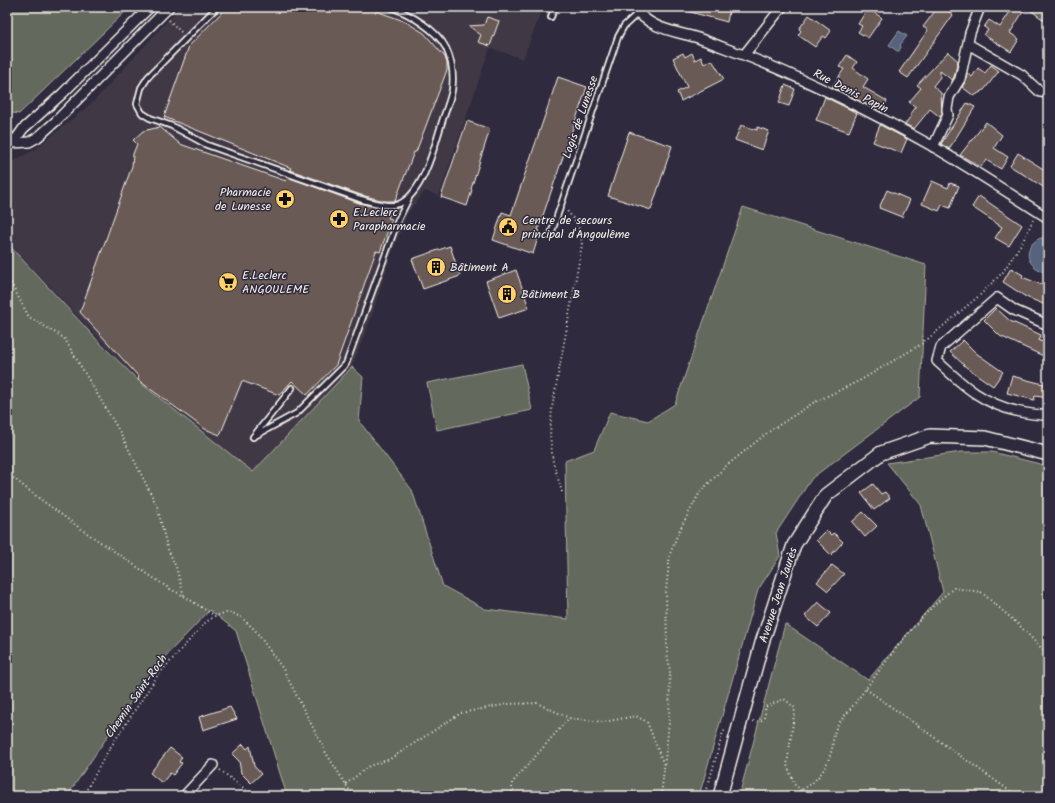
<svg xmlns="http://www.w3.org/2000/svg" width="1055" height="803" viewBox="0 0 1055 803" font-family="Kalam,sans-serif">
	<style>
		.built { fill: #403845 }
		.green { fill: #64695c; stroke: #acada2 }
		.water { fill: #54637e; stroke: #949ca8 }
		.building { fill: #695a57; stroke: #f4f1e8 }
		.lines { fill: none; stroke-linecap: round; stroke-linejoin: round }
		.lane-casing { stroke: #f4f1e8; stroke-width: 8 }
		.street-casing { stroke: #f4f1e8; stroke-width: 12 }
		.secondary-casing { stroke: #f4f1e8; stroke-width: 16 }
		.path { stroke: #f4f1e8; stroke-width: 2; stroke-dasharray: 1 3; stroke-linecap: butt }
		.lane { stroke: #2f2a3d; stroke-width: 4.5 }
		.street { stroke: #2f2a3d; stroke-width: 9 }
		.secondary { stroke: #2f2a3d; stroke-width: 13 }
		.labels { text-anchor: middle; stroke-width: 3; stroke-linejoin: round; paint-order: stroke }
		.street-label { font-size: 12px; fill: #f4f1e8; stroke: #2f2a3d }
		.poi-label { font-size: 12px; fill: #f4f1e8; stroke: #2f2a3d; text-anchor: start }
	</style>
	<rect width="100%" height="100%" fill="#2f2a3d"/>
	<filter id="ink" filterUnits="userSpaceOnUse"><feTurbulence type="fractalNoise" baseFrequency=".025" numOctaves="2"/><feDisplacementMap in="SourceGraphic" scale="8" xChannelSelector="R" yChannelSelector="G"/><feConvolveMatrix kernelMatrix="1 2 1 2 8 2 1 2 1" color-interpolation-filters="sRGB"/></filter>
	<g filter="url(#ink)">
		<path class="built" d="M180 7H543L523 59 490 48 439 196 425 191 407 214 390 258 371 318 352 367 253 473 143 385 7 242V164L33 151 93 102Z"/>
		<path class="green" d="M7 7H130L19 114 7 112Z
			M743 207 926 265 920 397 812 478 776 533 780 556 758 590 699 796H287L236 631 210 610 154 668 67 796H7V243L101 344 143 385 253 472 352 367 363 377 359 421 412 490 443 586 485 609 568 619 565 461 594 450 610 412 648 421 675 404Z
			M522 364 532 410 437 430 427 383Z
			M961 452H992L1048 466V796H739L785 624 868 680 943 592 921 505 887 463Z"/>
		<path class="water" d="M899 31 907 36 900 45 901 47 899 51H897L889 45Z
			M1041 238H1048V273C1043 272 1037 270 1034 266 1023 257 1029 242 1041 238Z"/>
		<path class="building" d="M227 7H365L404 21 424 33 445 57 447 63V70L416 152H414L395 201H385L361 195 290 170 291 168 164 117 189 46Z
			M683 7H730L727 22 683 10Z
			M938 7H943L953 15 908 78 899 72 928 30 923 27Z
			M1013 7H1048V23L1026 7 1010 33 1019 39 1011 52 984 35 988 30 984 27 989 20 1000 27Z
			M868 8 882 18 868 38 858 32 862 26 858 24Z
			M809 15 831 31 826 38 823 36 815 47 798 35 801 31 799 29Z
			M487 17 499 21 490 46 478 42 481 35 469 26 484 25Z
			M948 52 958 61 954 77 952 80 940 71V77L933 86 941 93 942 114 940 117 930 109 914 129 905 124 911 116 910 115 916 107 909 102 921 88 917 85Z
			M683 53 685 57 692 53 695 60 701 57 704 64 712 60 724 79 681 101 677 92 687 87 673 58Z
			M847 55 857 62 853 68 868 79 863 87 887 101 881 112 832 87 844 69 839 67Z
			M991 65 999 71 984 90 974 96 962 87 966 81 967 73 972 77 978 68 985 73Z
			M558 77 587 87 538 230 540 231 533 254 493 240 502 212 511 215Z
			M785 85 795 89 789 106 779 103Z
			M825 97 857 113 849 132 816 120Z
			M967 103 975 107 949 149 941 144Z
			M467 121 490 129 471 189 472 190 467 206 441 197Z
			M986 122 1002 135 994 148 1008 157 1001 169 986 160 981 167 960 155Z
			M741 125 757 130V127L769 131 762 150 735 140Z
			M880 125 907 139 901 153 873 142Z
			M160 127 180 144 286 181 287 177 359 203 379 208 392 209 388 218 392 219 380 252 376 251 336 365 307 395 292 381 279 395 242 381 220 435 205 429 138 380 139 377 80 312 132 166 133 154 137 144 133 140 143 131Z
			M629 132 672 146 651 210 608 196Z
			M1018 153 1048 172V190L1010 166Z
			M932 181 948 188 950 183 959 186 950 208 942 205 939 211 922 204Z
			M887 190 910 200 902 217 879 208Z
			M979 196 1022 225 1009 246 995 238 1002 227 972 207Z
			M450 246 460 276 423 289 412 259Z
			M1011 268 1023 275 1022 277 1045 286 1044 289 1048 290V306L1026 297 1003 282Z
			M516 270 529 308 499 318 486 281Z
			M996 308 1010 321 1041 335 1039 341 1048 342V355H1041L1000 336 984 320Z
			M963 340 976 353 1003 372 993 386 966 367 950 352Z
			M1012 376 1043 384H1048V398L1035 396 1034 400 1007 393Z
			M873 484 881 494 885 492 890 498 874 510 861 493Z
			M863 512 877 526 865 537 852 522Z
			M826 530 831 535 833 533 836 535 843 542 831 555 816 540Z
			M832 565 844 574 828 591 817 582Z
			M818 602 831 613 818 627 805 616Z
			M230 707 237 719 203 730 199 717Z
			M243 744 247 749 250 746 254 766 261 774 251 783 241 773 239 761 232 754Z
			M170 748 182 757 179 762 182 763 173 775 170 773 162 783 150 773Z"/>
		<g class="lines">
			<g class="lane-casing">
				<path id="lane" d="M217 7 148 77 141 88 137 104 142 113 150 118 172 126 207 145 360 199C372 202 388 208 399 204 423 194 435 145 442 122 445 112 450 101 452 90 454 76 452 61 446 48 437 30 410 14 391 7
					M551 17 555 7
					M551 234 618 37 624 26 638 13
					M292 388 253 437 297 413 346 364 398 220 409 198"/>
			</g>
			<g class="street-casing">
				<path id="street" d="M634 7C649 29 674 31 698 38 715 44 732 51 749 57 812 82 873 113 932 146 971 168 1010 194 1048 218
					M968 44 1022 75 1040 92 1048 93
					M744 55 782 7
					M7 134 13 143
					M13 143 29 142 38 137 56 121 169 7
					M7 147 13 143 23 129 62 94 150 7
					M933 147 948 115 947 109 949 97 960 79 970 33 980 7
					M1048 325 1014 310 997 298 941 347 937 361C964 386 983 404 1020 412 1030 414 1038 415 1048 415
					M184 796 213 765"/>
			</g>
			<g class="secondary-casing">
				<path id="secondary" d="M720 796 762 643 794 545 826 495 881 453 930 436 985 438 1048 454"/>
			</g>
			<path class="path" d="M169 20 182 33
				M7 276 29 317 64 338 121 434 157 506 167 547 176 567 184 596
				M7 473 40 499 84 531 170 589 184 596 215 616
				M562 492 553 462 550 435 552 408 582 245C580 228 578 223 567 211
				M866 689 1017 796
				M753 721C764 723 766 716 765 707L784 699 795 708 787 765 795 785 803 791
				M220 770 254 796
				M346 784 369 766 390 759 461 713 508 704 537 703 569 718
				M83 796 108 751 158 675 206 622 215 616 224 613H233L242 618 255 630 283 669 326 753 353 796
				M512 796V783L569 718 603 722 636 716 647 722 664 765
				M661 796 669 723 670 671 667 652 666 590 670 554 678 533 700 492 725 467 767 433 813 403 861 380 923 343 980 295 1003 272 1023 241 1033 220
				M703 796 709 782 723 732 726 730
				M788 796C812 787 825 775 832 749 833 743 833 735 836 728 839 721 853 707 858 699 887 661 915 618 954 588L981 592 1018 624 1048 655"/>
			<use href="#lane" class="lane"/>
			<use href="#street" class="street"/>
			<use href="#secondary" class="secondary"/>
		</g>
	</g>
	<defs>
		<g id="pharmacy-disc" transform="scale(1)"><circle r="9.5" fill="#ffd166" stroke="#2f2a3d"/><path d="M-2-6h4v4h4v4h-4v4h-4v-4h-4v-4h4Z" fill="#111"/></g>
		<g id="civic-disc" transform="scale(1)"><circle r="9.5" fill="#ffd166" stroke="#2f2a3d"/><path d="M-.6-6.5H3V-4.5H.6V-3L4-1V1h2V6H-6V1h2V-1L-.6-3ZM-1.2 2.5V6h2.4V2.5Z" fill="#111"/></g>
		<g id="building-disc" transform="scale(1)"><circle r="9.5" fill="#ffd166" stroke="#2f2a3d"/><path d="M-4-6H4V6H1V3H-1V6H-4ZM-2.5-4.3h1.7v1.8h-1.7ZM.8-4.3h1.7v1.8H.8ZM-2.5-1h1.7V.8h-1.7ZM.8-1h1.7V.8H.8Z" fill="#111"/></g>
		<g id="supermarket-disc" transform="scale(1)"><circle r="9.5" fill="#ffd166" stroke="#2f2a3d"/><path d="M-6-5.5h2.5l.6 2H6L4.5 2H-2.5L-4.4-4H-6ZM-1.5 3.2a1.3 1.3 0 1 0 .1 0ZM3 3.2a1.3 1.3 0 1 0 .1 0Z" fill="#111"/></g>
	</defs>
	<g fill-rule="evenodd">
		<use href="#pharmacy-disc" x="285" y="199"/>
		<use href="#pharmacy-disc" x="339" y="219"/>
		<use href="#civic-disc" x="508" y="227"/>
		<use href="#building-disc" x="436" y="267"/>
		<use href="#supermarket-disc" x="228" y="282"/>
		<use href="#building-disc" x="507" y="294"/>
	</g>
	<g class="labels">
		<g class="street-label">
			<text transform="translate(851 91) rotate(27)" y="4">Rue Denis Papin</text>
			<text transform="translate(580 117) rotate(-71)" y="4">Logis de Lunesse</text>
			<text transform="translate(778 595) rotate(-72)" y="4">Avenue Jean Jaurès</text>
			<text transform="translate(136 696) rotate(-55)" y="4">Chemin Saint-Roch</text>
		</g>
		<g class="poi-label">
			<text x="271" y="196" text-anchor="end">Pharmacie<tspan x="271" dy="14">de Lunesse</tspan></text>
			<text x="353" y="216">E.Leclerc<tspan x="353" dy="14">Parapharmacie</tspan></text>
			<text x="522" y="224">Centre de secours<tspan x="522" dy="14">principal d'Angoulême</tspan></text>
			<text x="450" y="271">Bâtiment A</text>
			<text x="242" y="279">E.Leclerc<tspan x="242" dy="14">ANGOULEME</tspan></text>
			<text x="521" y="298">Bâtiment B</text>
		</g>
	</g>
	<rect width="1055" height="803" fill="none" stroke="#2f2a3d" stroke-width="24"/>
	<rect x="12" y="12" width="1031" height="779" fill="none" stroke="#f4f1e8" stroke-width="1.5" filter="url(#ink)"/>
</svg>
